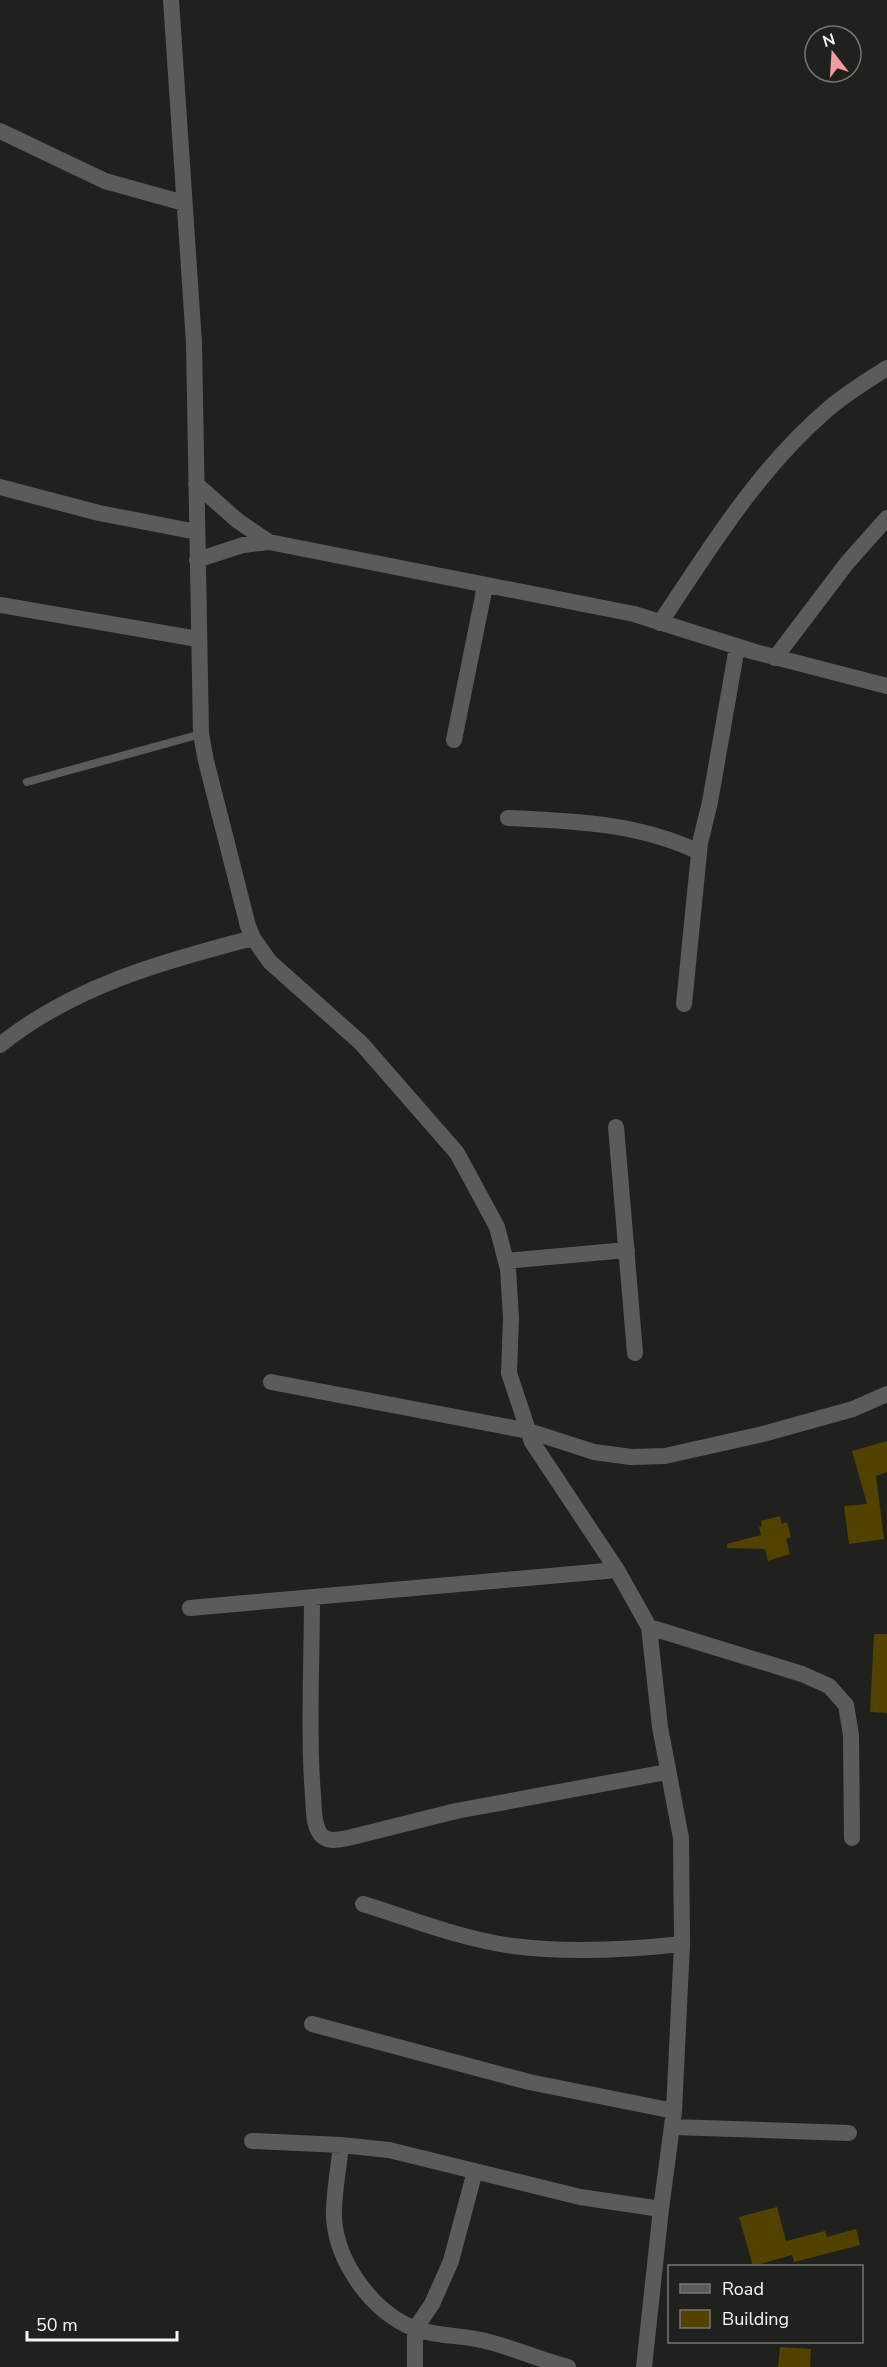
<svg xmlns="http://www.w3.org/2000/svg" width="887" height="2367" viewBox="0 0 887 2367" font-family="'Nunito Sans',sans-serif">
	<style>
		.building { fill: #524200 }
		.lines { fill: none; stroke-linecap: round; stroke-linejoin: round }
		.service { stroke: #5b5c5a; stroke-width: 8 }
		.minor { stroke: #5b5c5a; stroke-width: 16 }
	</style>
	<rect width="100%" height="100%" fill="#20211d"/>
	<path class="building" d="M887 1441V1472L876 1476 884 1539 849 1544 844 1506 867 1504 852 1451Z
		M780 1516 782 1524 787 1522 791 1537 786 1539 790 1554 768 1561 765 1549 727 1548V1544L761 1535 759 1527 762 1526 761 1521Z
		M874 1634H887V1713L870 1712Z
		M777 2207 786 2241 825 2231 827 2237 856 2229 860 2245 794 2262 792 2255 753 2266 739 2217Z
		M780 2347 811 2349 810 2367H778Z"/>
	<g class="lines">
		<path class="service" d="M27 782 201 734"/>
		<path class="minor" d="M171 0 194 343 201 734 206 761 248 926 253 938 270 962 361 1043 457 1153 497 1227 508 1269 511 1318 509 1373 532 1442 617 1570 649 1627 660 1727 681 1838 682 1944 674 2111 661 2209 644 2367
			M0 131 105 181 184 203
			M196 484 238 521 269 542 634 614 755 652 887 686
			M0 487 99 513 197 532
			M197 560 243 545 269 542
			M0 605 198 639
			M660 623C710 548 758 469 827 410 845 394 867 381 887 368
			M775 658 847 563 887 518
			M454 740 485 586
			M508 818C574 821 638 823 699 852
			M684 1004 700 843 710 802 737 647
			M0 1045C73 986 164 961 253 938
			M616 1127 635 1353
			M506 1261 627 1250
			M271 1382 529 1431 594 1452 631 1457 665 1456 763 1434 853 1409 887 1394
			M312 1597C312 1663 308 1730 313 1796 314 1806 313 1822 319 1832 325 1843 338 1840 348 1838L456 1811 667 1772
			M190 1608 617 1570
			M649 1627 802 1674 829 1686 846 1705 851 1735 852 1838
			M363 1904C412 1919 461 1939 513 1946 568 1953 627 1950 682 1944
			M312 2024 529 2082 674 2111
			M672 2127 849 2133
			M252 2141 341 2145 389 2150 580 2197 661 2209
			M341 2145C339 2167 333 2196 334 2218 337 2263 372 2311 413 2328 433 2336 459 2335 481 2340 510 2346 539 2360 568 2367
			M415 2367V2329L432 2304 451 2261 475 2171"/>
	</g>
	<rect x="668" y="2265" width="195" height="78" fill="#20211d" stroke="#757673" stroke-width="1.5"/>
	<rect x="680" y="2284" width="30" height="9" fill="#5b5c5a" stroke="#757673" stroke-width="1.5"/>
	<text x="722" y="2295" font-size="18" fill="#f5f5f3">Road</text>
	<rect x="680" y="2310" width="30" height="18" fill="#524200" stroke="#757673" stroke-width="1.5"/>
	<text x="722" y="2325" font-size="18" fill="#f5f5f3">Building</text>
	<g transform="translate(833 54) rotate(343)"><circle r="28" fill="#20211d" stroke="#757673" stroke-width="1.5"/>
	<path d="M0-4.5L10 22L0 15L-10 22Z" fill="#f49aa2"/>
	<text y="-9" font-size="16" font-weight="bold" text-anchor="middle" fill="#f5f5f3">N</text>
	</g>
	<path d="M27 2331v9h150v-9" fill="none" stroke="#f5f5f3" stroke-width="3"/>
	<text x="36" y="2331" font-size="18" fill="#f5f5f3" stroke="#20211d" stroke-width="4.5" paint-order="stroke">50 m</text>
</svg>
